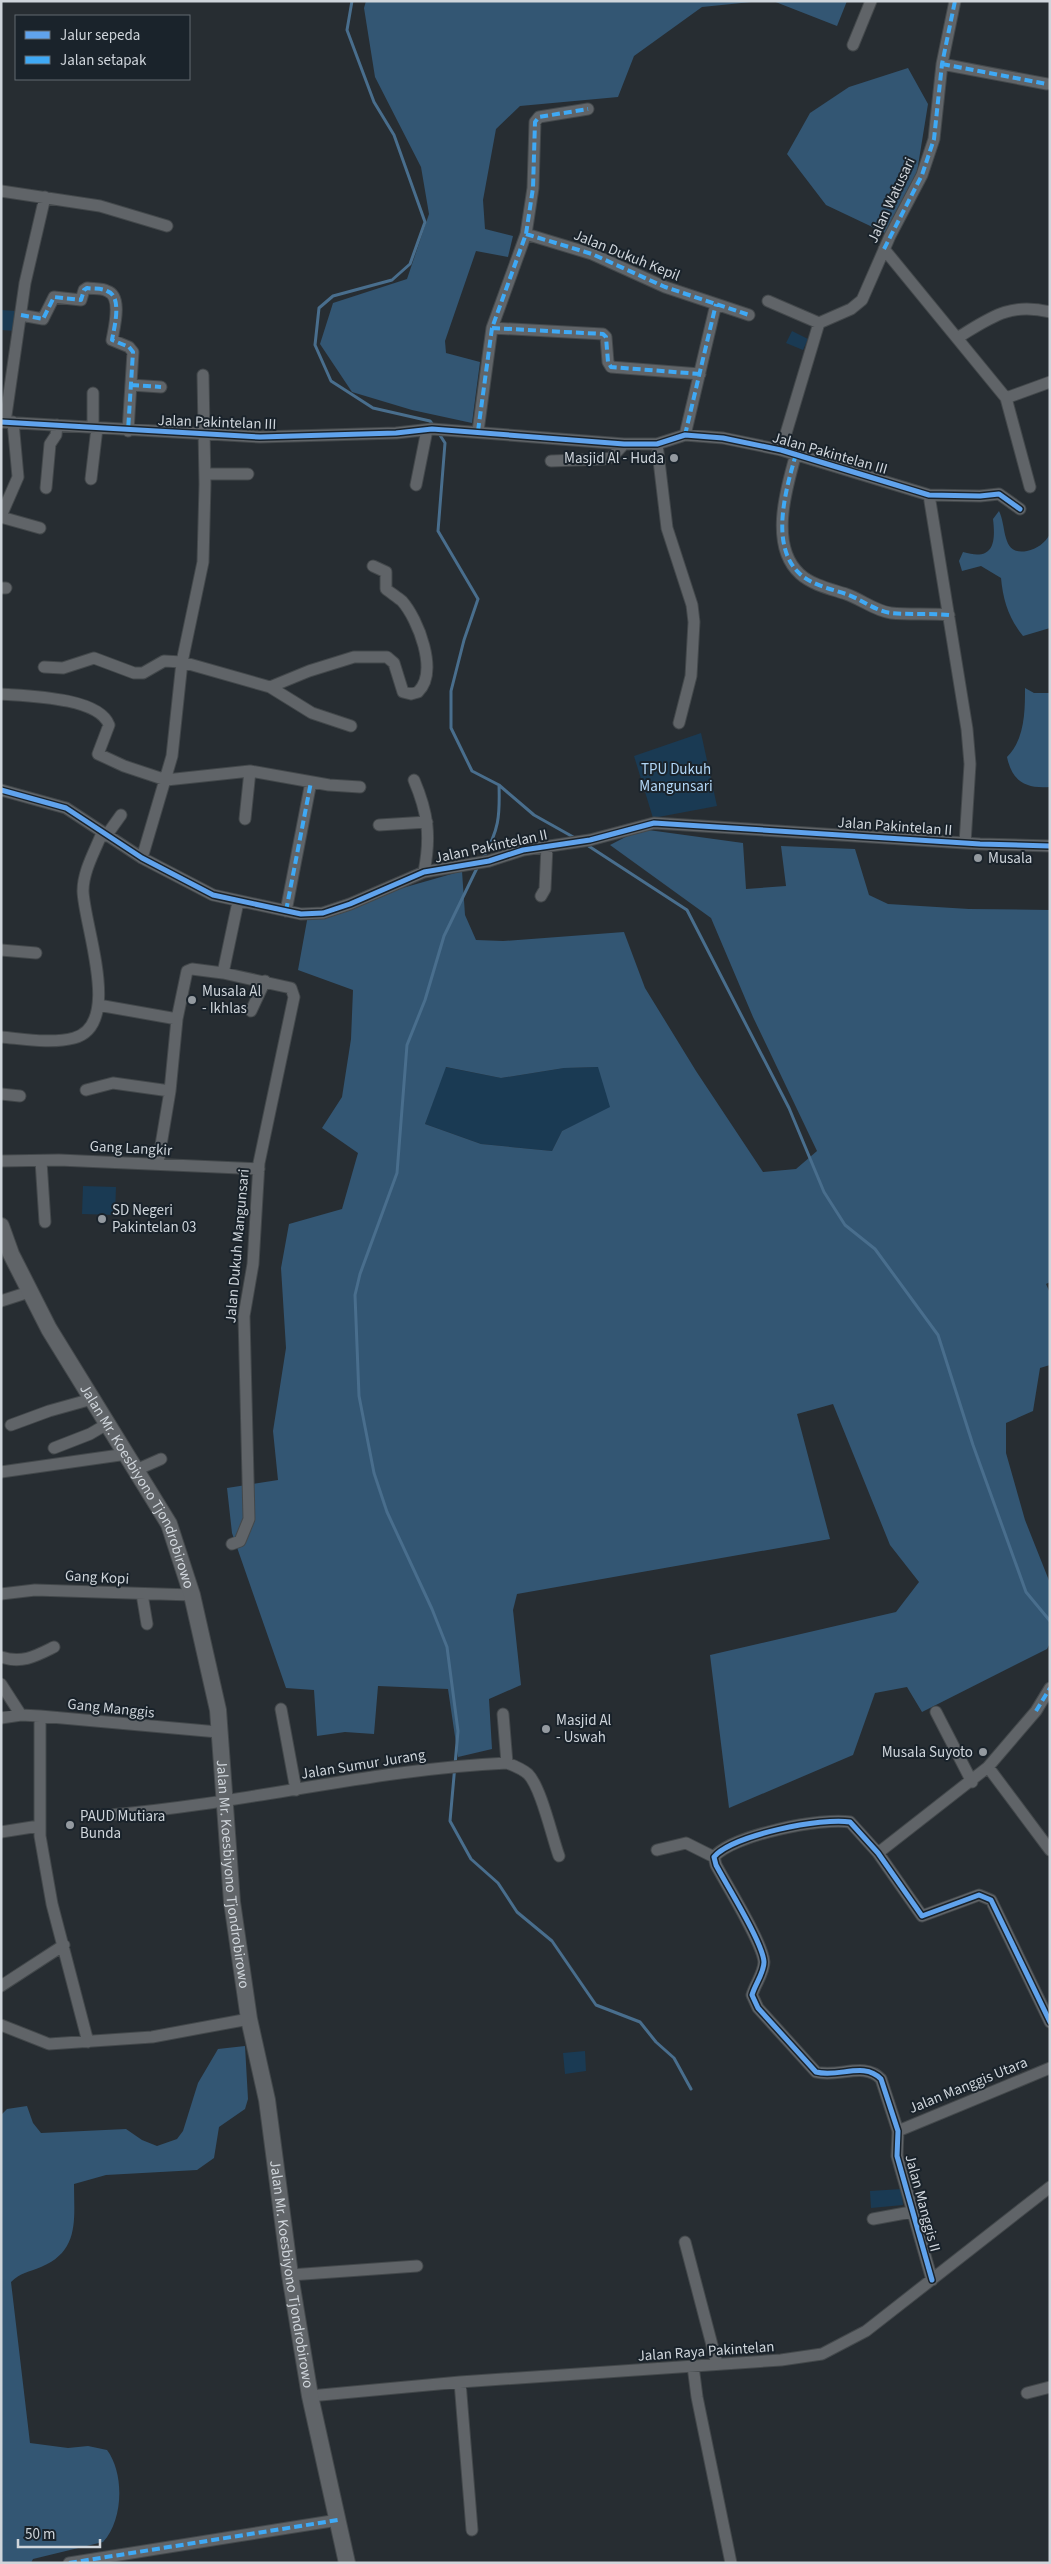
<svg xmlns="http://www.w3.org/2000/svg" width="1051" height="2564" viewBox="0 0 1051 2564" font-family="'Source Sans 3',sans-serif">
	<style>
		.green { fill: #1a3a53 }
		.forest { fill: #335673; fill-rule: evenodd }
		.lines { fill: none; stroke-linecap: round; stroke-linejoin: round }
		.stream { stroke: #496e8d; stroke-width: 3 }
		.minor-casing { stroke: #43484b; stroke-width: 13 }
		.secondary-casing { stroke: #43484b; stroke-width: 18 }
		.minor { stroke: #606468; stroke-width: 11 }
		.secondary { stroke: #606468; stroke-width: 16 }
		.quiet { stroke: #3fa9f5; stroke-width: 4; stroke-dasharray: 8 4; stroke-linecap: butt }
		.cycleway-casing { stroke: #1a232b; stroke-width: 8 }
		.cycleway { stroke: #60a3ed; stroke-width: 5 }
		.poi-dot { fill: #949aa0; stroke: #1a232b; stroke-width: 2 }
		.labels { text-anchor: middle; stroke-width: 4; stroke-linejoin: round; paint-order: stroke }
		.street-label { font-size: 15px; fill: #cfd5db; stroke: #1a232b }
		.poi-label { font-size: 15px; fill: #cfd5db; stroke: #1a232b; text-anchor: start }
		.park-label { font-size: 15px; fill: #b2d7f7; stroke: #1a232b }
	</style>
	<rect width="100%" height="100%" fill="#272d32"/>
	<path class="green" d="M1 310 16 311 15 331 1 330Z
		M792 331 808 339 803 350 786 343Z
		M701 733 717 806 653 818 634 756Z
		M445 1067 501 1078 564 1068 599 1067 611 1108 562 1131 552 1151 481 1144 425 1124Z
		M83 1186 116 1187 115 1215 82 1214Z
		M585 2051 586 2071 565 2074 563 2053Z
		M901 2189 903 2205 871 2208 870 2191Z"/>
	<path class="forest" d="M366 1H761L702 7 634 56 618 97 520 106 496 129 483 200 485 229 513 236 508 257 476 251 445 341 446 353 480 362 472 423 412 410 352 392 320 344 333 303 407 279 429 214 421 167 375 77 364 8Z
		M773 1H847L837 26Z
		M908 68 928 104 917 172 885 233 826 205 787 154 810 113 849 87Z
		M999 511C1007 527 1001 556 1027 551 1037 549 1045 543 1050 534V628L1023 636C1009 619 1003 600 1001 578L981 566 962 571 959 561 963 552C993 561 996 544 993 519Z
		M1025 688 1034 693H1050V787C1025 789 1012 781 1007 757 1025 739 1025 711 1025 688Z
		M641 829 743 843 746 889 786 886 781 846 855 849 869 895 888 904 969 909 1050 910V1282L1046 1284 1050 1293V1365L1040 1368 1033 1411 1006 1423V1453L1025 1520 1050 1583V1643L1047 1649 922 1712 907 1687 875 1693 853 1755 729 1808 710 1655 896 1612 919 1582 890 1545 833 1404 797 1414 830 1539 517 1594 513 1610 521 1685 489 1699 492 1749 458 1757 448 1689 378 1686 374 1734 345 1732 317 1736 314 1690 286 1688 232 1533 227 1488 278 1480 273 1431 286 1348 281 1268 289 1224 342 1209 358 1153 322 1128 342 1097 351 1039 353 990 298 970 308 915 462 871 465 915 476 940 503 941 624 932 645 988 696 1071 763 1172 796 1169 817 1151 753 1017 711 918 610 845ZM446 1067 501 1078 564 1068 598 1067 610 1107 562 1131 552 1151 481 1144 425 1124Z
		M245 2046 248 2099 245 2109 219 2127 214 2158 197 2170 106 2175 74 2184C74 2219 80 2251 41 2267 29 2272 20 2273 11 2282L30 2443 68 2448 88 2446 107 2450C125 2474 123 2521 103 2542L33 2559 31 2563H1V2115L7 2109 27 2106 33 2123 41 2133 126 2129 142 2140 157 2146 177 2139 183 2131 198 2083 218 2049Z"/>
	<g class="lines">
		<path class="stream" d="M352 1 347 30 374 102 394 135 425 222 410 264 392 280 333 296 319 308 315 345 331 381 373 408 430 421 433 425
			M438 432 445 443 438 531 478 599 464 640 451 691V728L472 771 499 785 534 815 575 838
			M587 845 687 910 789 1108 824 1192 845 1225 875 1249 938 1335 973 1445 1026 1592 1050 1621
			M483 858C499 830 500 816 499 785
			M478 866 444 936 425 1000 407 1045 397 1173 360 1274 355 1295 359 1396 374 1473 387 1512 432 1609 447 1647 458 1731 450 1821 471 1859 498 1883 517 1912 552 1941 596 2005 640 2022 656 2042 674 2058 691 2089"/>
		<g class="minor-casing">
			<path id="minor" d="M853 45 871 1
				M942 64 1047 84
				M1 191 100 206 167 226
				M526 234 592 254 665 287 749 315
				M884 249 1006 398 1030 487
				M768 301 819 323 781 450
				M21 315 43 319 54 297 81 300 84 290 87 288C93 289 102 288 107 291 123 296 114 328 112 340L129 347 133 352 128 431
				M819 323 851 309 862 300 890 236 922 175 934 139 942 64 955 1
				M492 328 603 334 606 337 608 362 611 367 700 374
				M957 338C990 318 1009 302 1050 312
				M131 385 161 387
				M1006 398 1050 382
				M1 422 260 437 396 433 432 429 624 444H657L685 435 723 438 781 450 929 495 980 496 999 494 1020 509
				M5 422 25 283 45 197
				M93 427V393
				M478 431 492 328 526 234 533 188 535 122 539 117 588 109
				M685 435 716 304
				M657 444 667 528 692 605 694 622 691 676 679 723
				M796 454C786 489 769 546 800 574 812 585 831 589 846 594 861 599 875 611 891 613 910 615 930 613 949 615
				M551 461 604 459 612 457 624 444
				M205 474H248
				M91 479 97 428
				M416 485 427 430
				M46 488 50 444 56 435 57 425
				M929 495 967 729 970 764 965 843
				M1 516 18 477 13 422
				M1 517 40 528
				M1 588H6
				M44 667 63 668 94 658 134 673H143L164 661 182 662 270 687 309 671 354 657H387L394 663 403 692 411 694 418 692C439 672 418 619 402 601 397 597 391 593 386 589V572L373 566
				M270 687 312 713 351 726
				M1 694C26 696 99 697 109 725L98 754 124 766 166 780 250 771 329 785 360 787
				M414 780C428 813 431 836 424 872
				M1 790 66 808 142 858 213 895 301 914 323 913 350 904 424 872 489 861 523 850 590 840 654 823 980 844 1050 846
				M245 819 250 771
				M379 825 427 822
				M106 836 121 815
				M142 858 172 756 182 662 203 562 205 484 203 375
				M541 896 545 889 547 846
				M286 911 311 782
				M1 950 36 953
				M223 973 291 988 294 997 259 1163 253 1264 244 1316 249 1519 240 1541 232 1544
				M98 1005 177 1019 187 971 192 969 223 973 238 902
				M251 1011 265 981
				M1 1037C24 1039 52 1044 74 1038 123 1025 84 926 83 891 83 871 95 851 102 833
				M86 1090 113 1083 170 1091
				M1 1094 20 1096
				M1 1161 59 1160 259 1169
				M41 1161 45 1222
				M158 1163 170 1091 177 1019
				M1 1301 29 1292
				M11 1425 49 1411 92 1399
				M54 1448 90 1434 107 1424
				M136 1470 161 1459
				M1 1472 127 1454
				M1 1594 35 1590 192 1595
				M142 1594 147 1624
				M1 1657C22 1664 36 1656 54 1647
				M1 1684 21 1715
				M281 1709 296 1790
				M936 1712 972 1782
				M503 1714 507 1763
				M40 1716V1836L52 1904 88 2042
				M1 1718 21 1715 40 1716 218 1732
				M988 1767 1050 1850
				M109 1815C243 1804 374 1769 507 1763 515 1766 522 1769 528 1774 541 1787 552 1837 559 1856
				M1 1832 39 1826
				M657 1850 686 1843 714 1857
				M878 1853 988 1767 1036 1711 1050 1688
				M1 1986 64 1945
				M1 2025 49 2044 152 2037 249 2019
				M898 2131 1050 2068
				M873 2219 911 2212
				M685 2242 717 2364
				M290 2275 417 2266
				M932 2280 897 2156 898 2131 881 2079C864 2061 839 2078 816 2072L758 2008 752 1995C755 1984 764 1973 764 1962 763 1943 726 1884 716 1865L714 1857C732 1835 823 1817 850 1822L878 1853 922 1916 979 1895 991 1900 1050 2022
				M693 2366 697 2397 731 2563
				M460 2382 472 2530
				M1027 2393 1050 2387
				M310 2396 460 2382 781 2360 822 2354 866 2331 1050 2187
				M69 2563 338 2520"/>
		</g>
		<g class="secondary-casing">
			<g id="secondary">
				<path id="s1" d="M1 1226 11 1254 49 1329 169 1524 192 1595 218 1710 232 1902 249 2019 267 2100 290 2275 310 2396 347 2563"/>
			</g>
		</g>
		<use href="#minor" class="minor"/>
		<use href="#secondary" class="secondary"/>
		<path class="quiet" d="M942 64 1047 84
			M526 234 592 254 665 287 749 315
			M884 249 922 175 934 139 942 64 955 1
			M21 315 43 319 54 297 81 300 84 290 87 288C93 289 102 288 107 291 123 296 114 328 112 340L129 347 133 352 128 431
			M492 328 603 334 606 337 608 362 611 367 700 374
			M131 385 161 387
			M478 431 492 328 526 234 533 188 535 122 539 117 588 109
			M685 435 716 304
			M796 454C786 489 769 546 800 574 812 585 831 589 846 594 861 599 875 611 891 613 910 615 930 613 949 615
			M286 911 311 782
			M1036 1711 1050 1688
			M69 2563 338 2520"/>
		<g class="cycleway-casing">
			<path id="cycleway" d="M1 422 260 437 396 433 432 429 624 444H657L685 435 723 438 781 450 929 495 980 496 999 494 1020 509
				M1 790 66 808 142 858 213 895 301 914 323 913 350 904 424 872 489 861 523 850 590 840 654 823 980 844 1050 846
				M932 2280 897 2156 898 2131 881 2079C864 2061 839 2078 816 2072L758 2008 752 1995C755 1984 764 1973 764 1962 763 1943 726 1884 716 1865L714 1857C732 1835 823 1817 850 1822L878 1853 922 1916 979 1895 991 1900 1050 2022"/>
		</g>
		<use href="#cycleway" class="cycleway"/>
	</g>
	<g class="poi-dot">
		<circle cx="674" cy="458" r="5"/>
		<circle cx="978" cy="858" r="5"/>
		<circle cx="192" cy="1000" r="5"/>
		<circle cx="102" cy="1219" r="5"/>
		<circle cx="546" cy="1729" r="5"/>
		<circle cx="983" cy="1752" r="5"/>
		<circle cx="70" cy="1825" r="5"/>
	</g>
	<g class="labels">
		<g class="street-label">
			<text transform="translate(891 200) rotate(-65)" y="5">Jalan Watusari</text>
			<text transform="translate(627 255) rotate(22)" y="5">Jalan Dukuh Kepil</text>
			<text transform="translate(217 422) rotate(2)" y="5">Jalan Pakintelan III</text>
			<text transform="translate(830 453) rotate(16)" y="5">Jalan Pakintelan III</text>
			<text transform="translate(895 826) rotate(4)" y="5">Jalan Pakintelan II</text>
			<text transform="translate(491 846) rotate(-12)" y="5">Jalan Pakintelan II</text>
			<text transform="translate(131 1148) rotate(3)" y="5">Gang Langkir</text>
			<text transform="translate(237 1246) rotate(-85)" y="5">Jalan Dukuh Mangunsari</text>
			<text dy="5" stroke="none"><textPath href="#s1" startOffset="295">Jalan Mr. Koesbiyono Tjondrobirowo</textPath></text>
			<text transform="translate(97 1577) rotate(3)" y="5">Gang Kopi</text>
			<text transform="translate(111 1708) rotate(6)" y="5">Gang Manggis</text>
			<text transform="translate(363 1764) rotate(-9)" y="5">Jalan Sumur Jurang</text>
			<text dy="5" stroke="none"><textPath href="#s1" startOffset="700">Jalan Mr. Koesbiyono Tjondrobirowo</textPath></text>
			<text transform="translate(968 2085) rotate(-22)" y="5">Jalan Manggis Utara</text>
			<text transform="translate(923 2203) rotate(75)" y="5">Jalan Manggis II</text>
			<text dy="5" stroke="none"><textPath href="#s1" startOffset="1105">Jalan Mr. Koesbiyono Tjondrobirowo</textPath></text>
			<text transform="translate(706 2351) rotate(-4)" y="5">Jalan Raya Pakintelan</text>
		</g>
		<g class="poi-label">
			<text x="664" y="463" text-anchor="end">Masjid Al - Huda</text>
			<text x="988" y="863">Musala</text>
			<text x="202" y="996">Musala Al<tspan x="202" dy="17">- Ikhlas</tspan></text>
			<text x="112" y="1215">SD Negeri<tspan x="112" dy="17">Pakintelan 03</tspan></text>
			<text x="556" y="1725">Masjid Al<tspan x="556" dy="17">- Uswah</tspan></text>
			<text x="973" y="1757" text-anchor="end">Musala Suyoto</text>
			<text x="80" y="1821">PAUD Mutiara<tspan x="80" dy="17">Bunda</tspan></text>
		</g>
		<g class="park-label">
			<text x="676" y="774">TPU Dukuh<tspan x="676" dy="17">Mangunsari</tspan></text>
		</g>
	</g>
	<rect width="1051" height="2564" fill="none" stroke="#cfd5db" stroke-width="5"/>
	<rect x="15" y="15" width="175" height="65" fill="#1a232b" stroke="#626a71"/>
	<rect x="25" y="31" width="25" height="8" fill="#60a3ed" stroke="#626a71"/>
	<text x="60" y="40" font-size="15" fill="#cfd5db">Jalur sepeda</text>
	<rect x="25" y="56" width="25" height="8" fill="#3fa9f5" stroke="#626a71"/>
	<text x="60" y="65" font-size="15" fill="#cfd5db">Jalan setapak</text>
	<path d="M18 2539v8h82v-8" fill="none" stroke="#cfd5db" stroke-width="2.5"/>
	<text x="25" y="2539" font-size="15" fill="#cfd5db" stroke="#1a232b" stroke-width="4" paint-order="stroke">50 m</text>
</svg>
